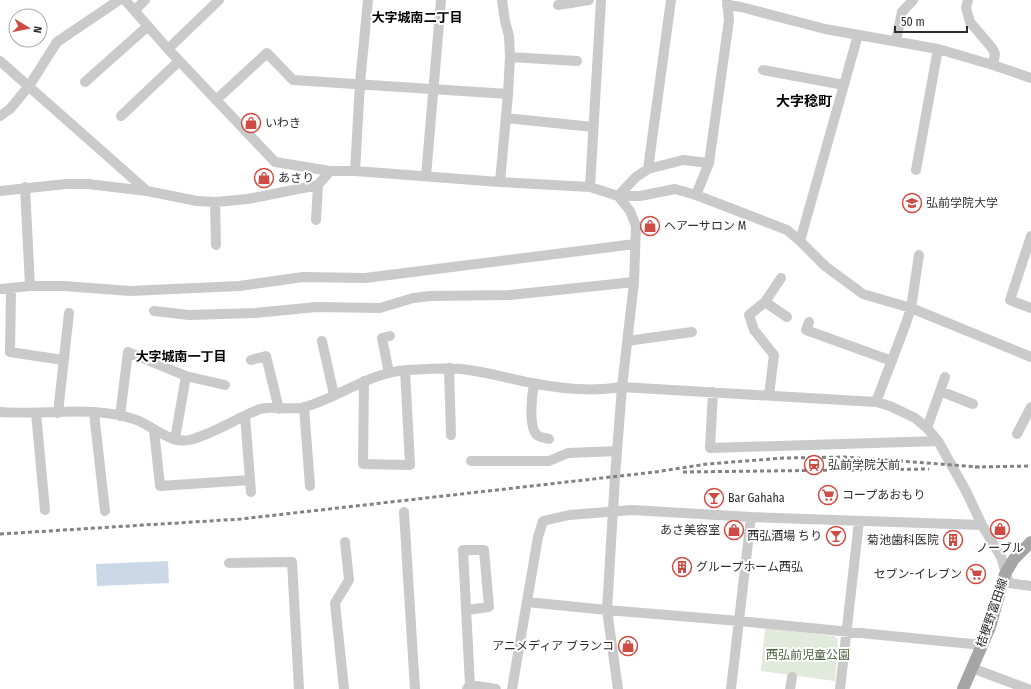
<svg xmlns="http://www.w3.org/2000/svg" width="1031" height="689" viewBox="0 0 1031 689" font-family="'Fira Sans Condensed','Noto Sans JP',sans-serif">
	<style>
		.green { fill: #e2e9dd }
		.water { fill: #cbd8e7 }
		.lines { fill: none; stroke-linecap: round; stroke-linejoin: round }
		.minor { stroke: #cacaca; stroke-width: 10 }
		.major { stroke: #a5a5a5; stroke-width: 12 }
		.rail { stroke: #828282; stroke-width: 3; stroke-dasharray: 4 3; stroke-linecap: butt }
		.labels { text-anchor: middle; stroke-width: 4; stroke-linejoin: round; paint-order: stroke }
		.poi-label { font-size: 12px; fill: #2d2d2d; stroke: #fff; text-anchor: start }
		.street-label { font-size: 12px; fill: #2d2d2d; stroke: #fff }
		.park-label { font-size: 12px; fill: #4c6340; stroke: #fff }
		.neighbourhood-label { font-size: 13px; font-weight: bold; fill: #000; stroke: #fff }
		.quarter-label { font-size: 14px; font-weight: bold; fill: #000; stroke: #fff }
	</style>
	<rect width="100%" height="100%" fill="#fff"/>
	<path class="green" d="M765 628 834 636 838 640 835 681 761 671Z"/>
	<path class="water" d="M168 561 169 583 97 586 96 564Z"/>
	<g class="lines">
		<path class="minor" d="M125 0 168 49 275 162 330 171H355L500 182 590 187 618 196H640L675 189 696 195 709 163
			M502 0 505 21 509 36 510 57 508 94
			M968 0 966 8 970 22 992 48 995 54 993 65
			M558 5 589 0
			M727 5 741 7 825 29 938 49 993 65 1031 78
			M135 10 145 0
			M896 41 902 12 913 0
			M168 49 219 0
			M510 57 577 61
			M0 61 147 191
			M763 70 844 85
			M85 82 148 26
			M216 100 267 53 293 80 508 94 500 182
			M0 116 10 109 29 86 57 42 119 0
			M121 116 179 61
			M506 118 593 127
			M648 169 671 0
			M916 170 938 49
			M355 171 360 83 368 0
			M426 176 441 0
			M25 187 30 286
			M590 187 601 0
			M0 191 66 184H88L147 191 197 201 215 202 248 199 318 185 330 171
			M696 195 787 230 800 241 825 266 863 294 911 308 1031 357
			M618 196 636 177 648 169 683 160 709 163 729 20 727 0
			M215 202 216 245
			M316 220 318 185
			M1031 236 1010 300 1031 308
			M800 241 858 35
			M11 288 10 352 63 360
			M0 289 30 286H64L130 291 239 286 303 277 365 278 635 244
			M765 302 787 317
			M154 311 189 315 255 313 316 307 380 308 413 298 430 296 510 295 634 282
			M809 322 806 330 892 361
			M322 341 334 395
			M627 341 692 332
			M251 360 266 356 279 409
			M449 368 451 435
			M389 373 382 338 390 336
			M364 381 363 464 410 465 405 370
			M534 384C532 394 528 427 537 435 539 437 545 438 549 439
			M940 391 973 404
			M713 392 710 448 938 441
			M769 395 774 355 754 330 749 315 765 302 781 278
			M876 402 905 326 911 308 919 255
			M304 407 310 486
			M0 412C38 415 86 407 123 416 129 418 136 419 141 422 154 428 173 444 189 440 214 434 236 418 260 409 273 405 290 411 305 407 340 397 370 372 408 370 428 369 448 367 469 370 490 373 511 379 532 383 562 389 592 392 622 387L876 402 890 406 915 418 927 428 938 441 966 491 982 525 1001 557 1009 583 1031 586
			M36 413 45 510
			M58 413 69 313
			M94 413 105 511
			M120 416 128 352 186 376 225 385
			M245 416 251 492
			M927 428 945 377
			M154 430 160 486 250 480
			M1017 434 1031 407
			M175 439 186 376
			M471 461H549L568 453 617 451
			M404 512 415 689
			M229 563 292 562 299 689
			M527 602 607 610 739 621 982 645
			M467 610 489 607 484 550H463L470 685
			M972 668 1028 689
			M344 689 335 603 349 580 345 542
			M467 689 470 685 496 689
			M512 689 538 537 543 521 569 515 632 510 751 517 982 525
			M618 689 607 610 615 477 622 387 634 282 636 226 630 211 618 196
			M731 689 751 517
			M790 689 792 677
			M840 689 859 521"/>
		<path class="major" d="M963 689 990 627 1005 574 1014 559 1031 542"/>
		<path class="rail" d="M975 467 1031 466
			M683 472 929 469
			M0 534 241 519 655 472 707 464 784 458 845 457 980 467"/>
	</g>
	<defs>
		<g id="shop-ring" transform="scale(1)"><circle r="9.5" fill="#fff" stroke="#cf4c44" stroke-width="1.5"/><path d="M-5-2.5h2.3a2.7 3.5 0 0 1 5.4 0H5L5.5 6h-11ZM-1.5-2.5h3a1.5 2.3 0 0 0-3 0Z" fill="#cf4c44"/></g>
		<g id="university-ring" transform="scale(1)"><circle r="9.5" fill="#fff" stroke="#cf4c44" stroke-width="1.5"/><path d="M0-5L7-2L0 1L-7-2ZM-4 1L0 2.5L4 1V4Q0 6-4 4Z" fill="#cf4c44"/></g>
		<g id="station-ring" transform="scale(1)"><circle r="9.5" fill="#fff" stroke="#cf4c44" stroke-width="1.5"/><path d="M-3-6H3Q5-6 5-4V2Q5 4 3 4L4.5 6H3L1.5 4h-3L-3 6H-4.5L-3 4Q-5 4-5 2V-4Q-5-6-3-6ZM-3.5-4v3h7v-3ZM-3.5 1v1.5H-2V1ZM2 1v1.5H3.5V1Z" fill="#cf4c44"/></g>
		<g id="supermarket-ring" transform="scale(1)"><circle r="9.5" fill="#fff" stroke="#cf4c44" stroke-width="1.5"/><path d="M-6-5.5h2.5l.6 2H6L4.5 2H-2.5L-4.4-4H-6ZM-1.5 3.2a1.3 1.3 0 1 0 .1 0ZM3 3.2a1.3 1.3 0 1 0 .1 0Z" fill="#cf4c44"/></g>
		<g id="bar-ring" transform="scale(1)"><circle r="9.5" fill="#fff" stroke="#cf4c44" stroke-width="1.5"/><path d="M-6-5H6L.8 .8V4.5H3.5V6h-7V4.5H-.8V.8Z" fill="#cf4c44"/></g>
		<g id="building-ring" transform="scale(1)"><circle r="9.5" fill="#fff" stroke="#cf4c44" stroke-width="1.5"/><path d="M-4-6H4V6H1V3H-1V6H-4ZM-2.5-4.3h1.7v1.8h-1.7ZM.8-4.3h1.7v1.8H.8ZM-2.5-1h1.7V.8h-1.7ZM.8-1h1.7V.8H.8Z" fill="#cf4c44"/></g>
	</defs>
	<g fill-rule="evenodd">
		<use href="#shop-ring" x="251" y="123"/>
		<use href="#shop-ring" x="264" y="178"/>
		<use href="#university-ring" x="912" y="203"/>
		<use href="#shop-ring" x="650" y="226"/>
		<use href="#station-ring" x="814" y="465"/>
		<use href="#supermarket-ring" x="828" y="495"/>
		<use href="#bar-ring" x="714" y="498"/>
		<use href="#shop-ring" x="1000" y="529"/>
		<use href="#shop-ring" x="734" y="530"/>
		<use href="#bar-ring" x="836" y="536"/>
		<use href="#building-ring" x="953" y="540"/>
		<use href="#building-ring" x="682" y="567"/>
		<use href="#supermarket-ring" x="976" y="574"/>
		<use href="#shop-ring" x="628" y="646"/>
	</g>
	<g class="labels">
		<g class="poi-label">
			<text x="265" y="127">いわき</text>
			<text x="278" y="182">あさり</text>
			<text x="926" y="207">弘前学院大学</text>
			<text x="664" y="230">ヘアーサロン M</text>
			<text x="828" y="469">弘前学院大前</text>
			<text x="842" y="499">コープあおもり</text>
			<text x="728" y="502">Bar Gahaha</text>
			<text x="720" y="534" text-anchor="end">あさ美容室</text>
			<text x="822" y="540" text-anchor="end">西弘酒場 ちり</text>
			<text x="939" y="544" text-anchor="end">菊池歯科医院</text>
			<text x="1000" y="552" text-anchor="middle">ノーブル</text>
			<text x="696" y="571">グループホーム西弘</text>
			<text x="962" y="578" text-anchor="end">セブン-イレブン</text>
			<text x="614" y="650" text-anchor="end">アニメディア ブランコ</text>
		</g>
		<g class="street-label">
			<text transform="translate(992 613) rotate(-71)" y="4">桔梗野富田線</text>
		</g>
		<g class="park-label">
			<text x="808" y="659">西弘前児童公園</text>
		</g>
		<g class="neighbourhood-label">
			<text x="417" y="22">大字城南二丁目</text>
			<text x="181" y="361">大字城南一丁目</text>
		</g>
		<g class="quarter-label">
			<text x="804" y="106">大字稔町</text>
		</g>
	</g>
	<g transform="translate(28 28) rotate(100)"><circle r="19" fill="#ffffff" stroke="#ababab"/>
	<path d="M0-3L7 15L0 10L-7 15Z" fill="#cf4c44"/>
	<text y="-6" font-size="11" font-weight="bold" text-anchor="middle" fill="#2d2d2d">N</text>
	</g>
	<path d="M895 26v6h72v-6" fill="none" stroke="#2d2d2d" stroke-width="2"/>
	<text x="901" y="26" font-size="12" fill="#2d2d2d" stroke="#ffffff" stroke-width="3" paint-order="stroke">50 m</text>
</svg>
